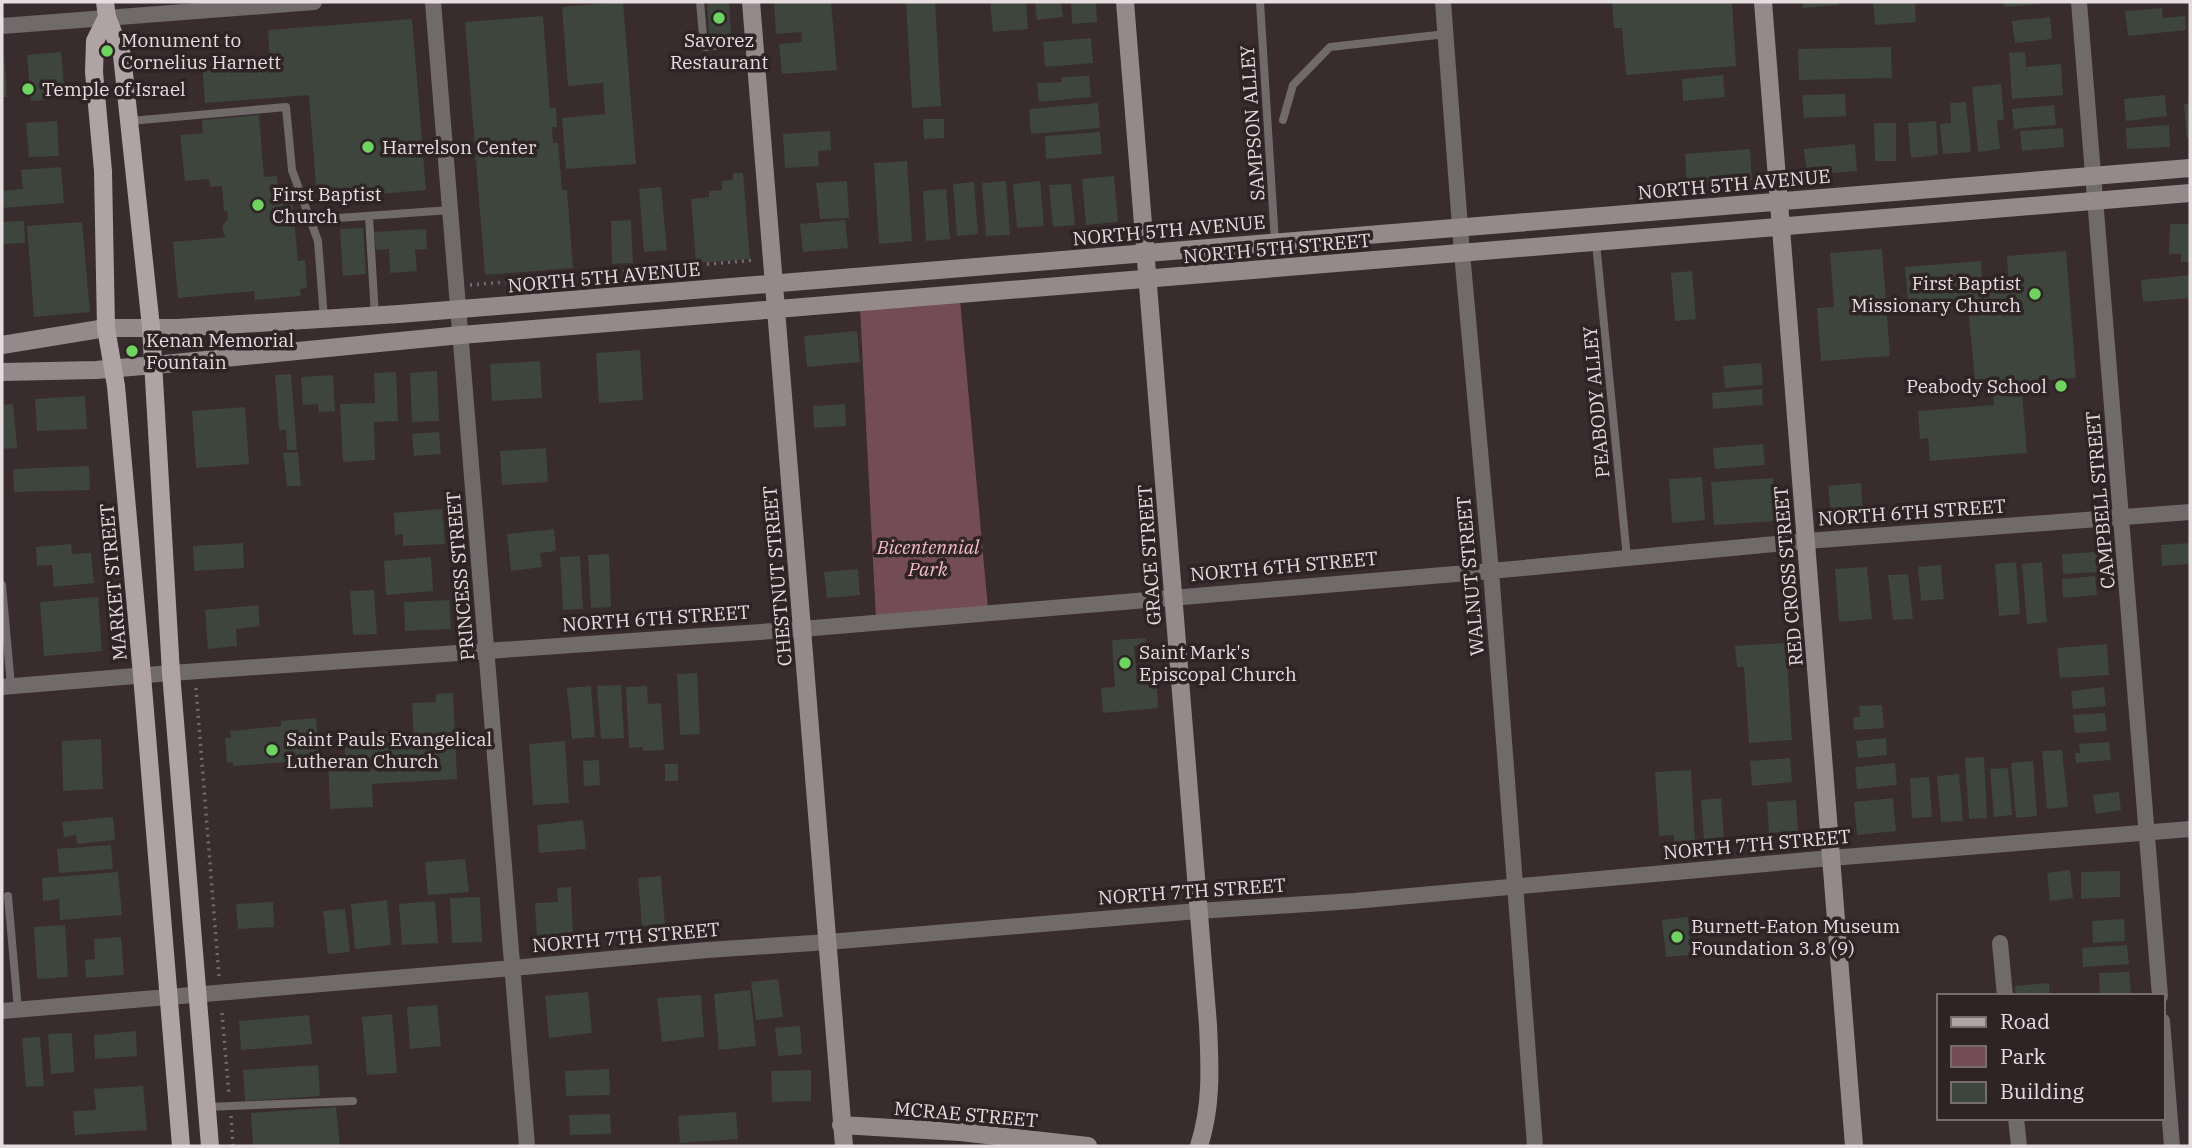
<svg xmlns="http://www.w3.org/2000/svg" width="2192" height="1148" viewBox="0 0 2192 1148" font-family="'IBM Plex Serif',serif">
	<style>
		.green { fill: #744c57 }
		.building { fill: #3d453c }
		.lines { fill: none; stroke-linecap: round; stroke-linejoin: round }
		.path { stroke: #756a6d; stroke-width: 3.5; stroke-dasharray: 2 5; stroke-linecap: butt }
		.lane { stroke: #706a6b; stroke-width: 8 }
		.street { stroke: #706a6b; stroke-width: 16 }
		.secondary { stroke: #948a8c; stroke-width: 18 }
		.primary { stroke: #afa3a6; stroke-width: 18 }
		.poi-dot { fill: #6ed360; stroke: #2e2325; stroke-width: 2.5 }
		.labels { text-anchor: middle; stroke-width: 7; stroke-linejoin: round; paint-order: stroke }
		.poi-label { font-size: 19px; fill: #e5dddf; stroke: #2e2325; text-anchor: start }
		.street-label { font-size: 19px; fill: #e5dddf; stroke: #2e2325 }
		.park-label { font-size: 19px; font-style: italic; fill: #f5bbca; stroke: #2e2325 }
	</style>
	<rect width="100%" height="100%" fill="#382c2f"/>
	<path class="green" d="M960 300 988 609 876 619 860 308Z"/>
	<path class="building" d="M623 2 636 164 566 169 562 118 605 114 603 83 568 86 562 7Z
		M707 2H729L731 34H726L727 40 712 41V36H709Z
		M774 2H831L837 70 782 74 779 44 802 42 801 32 776 34Z
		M906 2H935L941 106 912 108Z
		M990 2H1026L1028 29 993 32Z
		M1035 2H1061L1063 17 1037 20Z
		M1071 2H1096L1097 22 1072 24Z
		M1612 2H1732L1736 66 1626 75 1622 28H1614Z
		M1803 2H1838L1839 5 1803 8Z
		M1873 2H1915L1916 22 1875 25Z
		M2001 2H2040V4L2006 7Z
		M2162 8 2163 18 2185 16 2186 30 2128 36 2125 11Z
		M543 16 550 108H556L557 127H552L553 143H558L562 190H567L573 268 485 275 465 22Z
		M2050 17 2052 39 2015 43 2012 21Z
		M412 19 426 190 317 199 309 95 205 103 202 65 270 59 268 30Z
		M1091 38 1093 63 1045 67 1043 42Z
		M1891 47 1892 78 1799 80 1798 49Z
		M61 52 65 98 31 101 27 55Z
		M2025 52 2026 67 2061 64 2063 95 2012 99 2009 53Z
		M2 53H4L7 97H2Z
		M1723 75 1725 97 1683 101 1682 79Z
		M1089 76 1091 97 1039 102 1037 83 1062 82 1061 77Z
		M2001 84 2004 120H1997L2000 149 1978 152 1972 87Z
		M1845 94 1846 116 1804 118 1802 95Z
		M2165 95 2167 116 2126 121 2124 99Z
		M1966 102 1971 152 1943 154 1940 124 1951 123 1950 103Z
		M1098 103 1100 128 1031 134 1029 109Z
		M2190 103V138L2187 139 2184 104Z
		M2054 105 2056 125 2014 129 2012 109Z
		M259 115 264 177 277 176 279 199 292 198 298 261 305 260 307 288 300 289 301 296 255 300 254 291 178 298 173 242 227 237 224 235 222 226 228 219 227 211H224L222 186 210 187 209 179 185 181 180 135 203 133 202 120Z
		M923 119H944V138L924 139Z
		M57 121 59 156 29 157 26 123Z
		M1936 121 1938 155 1911 158 1908 123Z
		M1874 123H1896V161H1875Z
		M2169 125 2170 147 2127 149 2126 128Z
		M2063 128 2064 147 2022 151 2020 131Z
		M830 131 831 150 818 151 819 166 785 168 783 134Z
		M1100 132 1102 154 1046 159 1045 136Z
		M1855 144 1857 171 1807 175 1804 149Z
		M1750 149 1752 180 1687 185 1685 154Z
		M907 161 912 241 879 244 874 163Z
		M61 167 64 203 2 208V191L23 189 21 170Z
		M733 173H743L750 259 696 263 691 199 709 197V191L722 190V181L733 180Z
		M1114 176 1118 222 1086 225 1082 179Z
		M847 181 849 218 820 219 816 183Z
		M1006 181 1010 235 986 236 982 183Z
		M1040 181 1044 226 1017 228 1013 184Z
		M974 182 978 234 957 236 953 184Z
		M1071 184 1075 225 1053 227 1049 185Z
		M661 187 667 250 644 252 639 189Z
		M946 189 950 239 926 241 923 191Z
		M631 220 633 263 612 264 611 221Z
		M845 220 848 248 803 252 800 224Z
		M24 221 25 243 2 244V222Z
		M82 222 90 312 34 317 27 226Z
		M2170 224H2190V262H2181V254H2169Z
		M363 228 366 274 343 276 340 229Z
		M426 229 427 249 415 250 417 271 390 273 389 249 376 250 374 232Z
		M1882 249 1890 356 1821 361 1817 308 1834 307 1830 253Z
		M2066 251 2076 378 2021 382 2027 453 1930 461 1928 438 1920 439 1918 411 1994 405 1991 378 1975 380 1968 308 1909 312 1905 267 1981 261 1983 292 2009 289 2007 256Z
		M1692 271 1696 319 1675 321 1671 273Z
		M2190 275V298L2143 302 2141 280Z
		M857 331 860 362 807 367 804 336Z
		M640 350 643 400 599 403 596 353Z
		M540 361 542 398 492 401 490 364Z
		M1761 363 1763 385 1725 388 1723 366Z
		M437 371 439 421 412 422 410 373Z
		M396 372 398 421 374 422 375 460 343 462 340 404 375 403 374 373Z
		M291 374 297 450H287L286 430H279L275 375Z
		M333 375 335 411 319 412 318 404 303 405 301 377Z
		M1762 389 1763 405 1713 409 1712 393Z
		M85 396 87 429 37 431 35 399Z
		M13 404 17 448 2 449V405Z
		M845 404 846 426 814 428 813 406Z
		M245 407 249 464 196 468 192 411Z
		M439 432 441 454 414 456 412 434Z
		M1763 444 1765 465 1715 469 1713 448Z
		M546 448 548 482 502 485 500 451Z
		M298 452 301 486H287L283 453Z
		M89 466 90 490 14 492 13 469Z
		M1702 477 1705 520 1672 523 1669 479Z
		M1773 478 1776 521 1714 525 1711 482Z
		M1861 483 1863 513 1831 516 1828 486Z
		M442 509 445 544 403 546V534L395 535 394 513Z
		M554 529 556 551 540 553 542 567 511 571 507 534Z
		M243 543 244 568 194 571 193 546Z
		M2190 543V564L2162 566 2161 545Z
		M71 544 72 554 91 553 94 583 54 587 52 565 37 566 36 547Z
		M2097 552 2098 572 2063 574 2062 554Z
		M609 554 611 607 591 608 588 555Z
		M580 556 583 609 563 610 560 557Z
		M431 557 433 591 386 595 384 561Z
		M2016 562 2020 614 1999 616 1995 564Z
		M2042 562 2047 622 2027 624 2022 564Z
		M1941 565 1944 599 1921 601 1918 567Z
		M1867 567 1872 619 1839 622 1835 569Z
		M858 569 860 595 827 598 824 572Z
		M1908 574 1913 619 1893 620 1888 575Z
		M2095 576 2097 595 2063 598 2062 579Z
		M374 590 377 634 353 635 350 591Z
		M98 597 102 651 44 656 40 602Z
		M449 600 451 629 405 631 404 602Z
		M258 605 260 626 236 629 237 646 208 649 205 610Z
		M1146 638V645L1134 646 1137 681 1157 680 1158 708 1103 713 1101 688 1115 687 1112 640Z
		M1786 643 1792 740 1749 743 1744 667H1737L1735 646Z
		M2107 644 2109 675 2060 678 2057 648Z
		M697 673 700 734 680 735 677 674Z
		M621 685 624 738 601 739 597 686Z
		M591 686 595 737 572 739 567 688Z
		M647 686 648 704 661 703 664 750 643 751V747L629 748 626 687Z
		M2104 687 2106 706 2073 709 2071 691Z
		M453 693 457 779 372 784 373 807 330 809 328 757 345 756 344 733 391 731V744L414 743 412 703 436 702V694Z
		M1882 705 1884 728 1854 730 1853 717H1860L1859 706Z
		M2105 713 2107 731 2075 733 2073 715Z
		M316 718 320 765 287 768V762L233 766V762L227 763 225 738H231L230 731 281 726V721Z
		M1886 738 1887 755 1858 758 1856 741Z
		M101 739 103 789 63 791 62 741Z
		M565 741 569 803 533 805 529 744Z
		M2109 742 2111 760 2076 763 2075 753H2080L2079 744Z
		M2062 750 2068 807 2047 809 2042 751Z
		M1984 757 1987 818 1969 819 1965 758Z
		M1790 758 1792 782 1752 786 1750 761Z
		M599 760 600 785 584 786 583 761Z
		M2033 761 2037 816 2016 818 2011 763Z
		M1895 763 1897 785 1857 789 1855 767Z
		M665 764H678V781H665Z
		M2008 768 2012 815 1994 817 1990 769Z
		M1691 770 1695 842 1674 843V835L1659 836 1655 772Z
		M1959 774 1963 821 1941 822 1937 776Z
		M1929 777 1932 817 1912 818 1910 778Z
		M2119 792 2121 810 2096 814 2093 795Z
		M1721 798 1724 838 1704 840 1701 800Z
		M1893 798 1896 831 1857 835 1854 802Z
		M1796 800 1798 831 1769 833 1767 802Z
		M113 817 115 840 77 844 76 835 64 837 62 822Z
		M583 820 586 849 539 853 537 825Z
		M111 845 113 869 59 873 57 849Z
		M465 859 469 892 428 895 425 862Z
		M2070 870 2073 898 2050 901 2047 873Z
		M2120 871V897L2081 899V872Z
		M118 872 122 915 60 920 59 899 43 901 42 878Z
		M661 876 665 924 642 926 638 878Z
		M571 887 573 935 537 937 535 903 558 902 557 888Z
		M480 897 482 942 452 943 450 898Z
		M387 900 391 945 355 949 351 904Z
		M435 901 438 943 402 945 399 904Z
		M273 902 274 927 238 929 236 904Z
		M345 909 350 952 328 954 323 911Z
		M1688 917 1692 955 1666 957 1662 920Z
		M2124 919 2125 941 2093 943 2092 921Z
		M65 925 68 977 37 979 34 927Z
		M121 937 124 975 86 978 85 960 95 959 94 939Z
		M2127 945 2129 964 2083 967 2082 948Z
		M2129 972 2131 994 2100 996 2099 973Z
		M778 979 783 1017 756 1020 751 982Z
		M2049 983 2050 996H2016L2015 986Z
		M750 990 756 1046 719 1050 714 994Z
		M588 992 592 1033 549 1038 545 996Z
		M701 995 704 1037 662 1042 657 998Z
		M437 1005 441 1046 410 1049 407 1007Z
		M392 1014 397 1073 367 1075 362 1017Z
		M309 1015 312 1044 241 1050 239 1021Z
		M800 1026 802 1054 778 1056 775 1028Z
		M136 1031 137 1056 95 1059 94 1035Z
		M72 1033 74 1072 51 1074 48 1034Z
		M40 1037 44 1086 26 1087 22 1038Z
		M318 1065 320 1096 245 1101 243 1070Z
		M609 1069 610 1095 566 1096 565 1071Z
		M811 1070V1101L772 1102 771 1071Z
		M143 1086 147 1130 75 1135 73 1111 96 1110 94 1089Z
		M336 1107 340 1146H253L251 1113Z
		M736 1112 738 1139 680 1143 678 1116Z
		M610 1114 611 1134 570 1135 569 1115Z"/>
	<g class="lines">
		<path class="path" d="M470 285 756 260
			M196 688 219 976
			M222 1013 229 1095
			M231 1116 233 1146"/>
		<path class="lane" d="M700 2 704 47 753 42
			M1260 2 1275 242
			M1283 120 1293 85 1330 47 1446 34
			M130 121 286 107 292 170 318 241 324 319
			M369 216 375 316
			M311 220 450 210
			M1596 243 1627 558
			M2 585 11 686
			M8 896 18 1010
			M206 1107 353 1101"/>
		<path class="street" d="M433 2 527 1146
			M1443 2 1462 253 1491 571 1535 1146
			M2079 2 2160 996
			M2 26 314 2
			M2 687 171 673 802 629 1491 571 1807 541 2190 512
			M2000 943 2005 996
			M2 1011 513 968 707 950 828 942 1198 911 1354 901 1831 858 2190 829
			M2162 1021 2172 1146
			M2016 1118 2019 1146"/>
		<path class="secondary" d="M751 2 844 1146
			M1125 2 1208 1025C1210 1067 1212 1106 1199 1146
			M1763 2 1854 1146
			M2 345 106 328H177L399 314 2190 168
			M2 372 96 370 154 365 461 335 2190 193
			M841 1125 960 1132 1088 1146"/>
		<path class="primary" d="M105 2 107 17 122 55 151 327 171 673 210 1146
			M107 17 95 41 94 72 103 171 106 328 116 386 142 675 181 1146"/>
	</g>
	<g class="poi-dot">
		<circle cx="719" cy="18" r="7"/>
		<circle cx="107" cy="51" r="7"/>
		<circle cx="28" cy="89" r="7"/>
		<circle cx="368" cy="147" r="7"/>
		<circle cx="258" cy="205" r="7"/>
		<circle cx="2035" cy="294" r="7"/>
		<circle cx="132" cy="351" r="7"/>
		<circle cx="2061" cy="386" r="7"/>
		<circle cx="1125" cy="663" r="7"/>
		<circle cx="272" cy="750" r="7"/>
		<circle cx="1677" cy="937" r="7"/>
	</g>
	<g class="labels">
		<g class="poi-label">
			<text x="121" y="47">Monument to<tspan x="121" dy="22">Cornelius Harnett</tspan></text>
			<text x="719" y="47" text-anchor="middle">Savorez<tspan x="719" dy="22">Restaurant</tspan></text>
			<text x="42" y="96">Temple of Israel</text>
			<text x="382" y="154">Harrelson Center</text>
			<text x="272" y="201">First Baptist<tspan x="272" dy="22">Church</tspan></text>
			<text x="2021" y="290" text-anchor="end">First Baptist<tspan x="2021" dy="22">Missionary Church</tspan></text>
			<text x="146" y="347">Kenan Memorial<tspan x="146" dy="22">Fountain</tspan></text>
			<text x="2047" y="393" text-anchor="end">Peabody School</text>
			<text x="1139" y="659">Saint Mark's<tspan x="1139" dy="22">Episcopal Church</tspan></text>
			<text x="286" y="746">Saint Pauls Evangelical<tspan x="286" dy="22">Lutheran Church</tspan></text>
			<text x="1691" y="933">Burnett-Eaton Museum<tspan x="1691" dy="22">Foundation 3.8 (9)</tspan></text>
		</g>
		<g class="street-label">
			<text transform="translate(1252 123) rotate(-94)" y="7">SAMPSON ALLEY</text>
			<text transform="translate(1734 184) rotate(-5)" y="7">NORTH 5TH AVENUE</text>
			<text transform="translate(1169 230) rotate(-5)" y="7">NORTH 5TH AVENUE</text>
			<text transform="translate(1277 248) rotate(-5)" y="7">NORTH 5TH STREET</text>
			<text transform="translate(604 277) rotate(-5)" y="7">NORTH 5TH AVENUE</text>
			<text transform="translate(1596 402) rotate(-95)" y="7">PEABODY ALLEY</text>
			<text transform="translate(2100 500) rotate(-95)" y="7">CAMPBELL STREET</text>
			<text transform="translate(1912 512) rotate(-4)" y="7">NORTH 6TH STREET</text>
			<text transform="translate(1149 555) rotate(-94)" y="7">GRACE STREET</text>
			<text transform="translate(1284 566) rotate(-5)" y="7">NORTH 6TH STREET</text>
			<text transform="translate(460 576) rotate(-95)" y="7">PRINCESS STREET</text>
			<text transform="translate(777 576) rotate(-95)" y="7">CHESTNUT STREET</text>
			<text transform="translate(1470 576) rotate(-95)" y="7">WALNUT STREET</text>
			<text transform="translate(1788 576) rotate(-95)" y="7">RED CROSS STREET</text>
			<text transform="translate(113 582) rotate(-95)" y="7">MARKET STREET</text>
			<text transform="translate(656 618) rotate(-4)" y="7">NORTH 6TH STREET</text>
			<text transform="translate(1757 844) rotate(-5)" y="7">NORTH 7TH STREET</text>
			<text transform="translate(1192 891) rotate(-4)" y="7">NORTH 7TH STREET</text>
			<text transform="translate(626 937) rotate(-5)" y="7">NORTH 7TH STREET</text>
			<text transform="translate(966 1114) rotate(5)" y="7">MCRAE STREET</text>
		</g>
		<g class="park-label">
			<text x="928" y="554">Bicentennial<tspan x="928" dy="22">Park</tspan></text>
		</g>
	</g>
	<rect width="2192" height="1148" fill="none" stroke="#e5dddf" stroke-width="7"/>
	<rect x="1937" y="994" width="228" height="126" fill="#2e2325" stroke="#776d6f" stroke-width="2"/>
	<rect x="1951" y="1017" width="35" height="10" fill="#afa3a6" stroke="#776d6f" stroke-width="2"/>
	<text x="2000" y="1029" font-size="21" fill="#e5dddf">Road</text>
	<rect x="1951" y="1046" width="35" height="21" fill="#744c57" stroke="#776d6f" stroke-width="2"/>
	<text x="2000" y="1064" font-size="21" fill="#e5dddf">Park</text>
	<rect x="1951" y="1082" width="35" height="21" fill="#3d453c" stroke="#776d6f" stroke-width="2"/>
	<text x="2000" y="1099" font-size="21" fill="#e5dddf">Building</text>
</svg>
